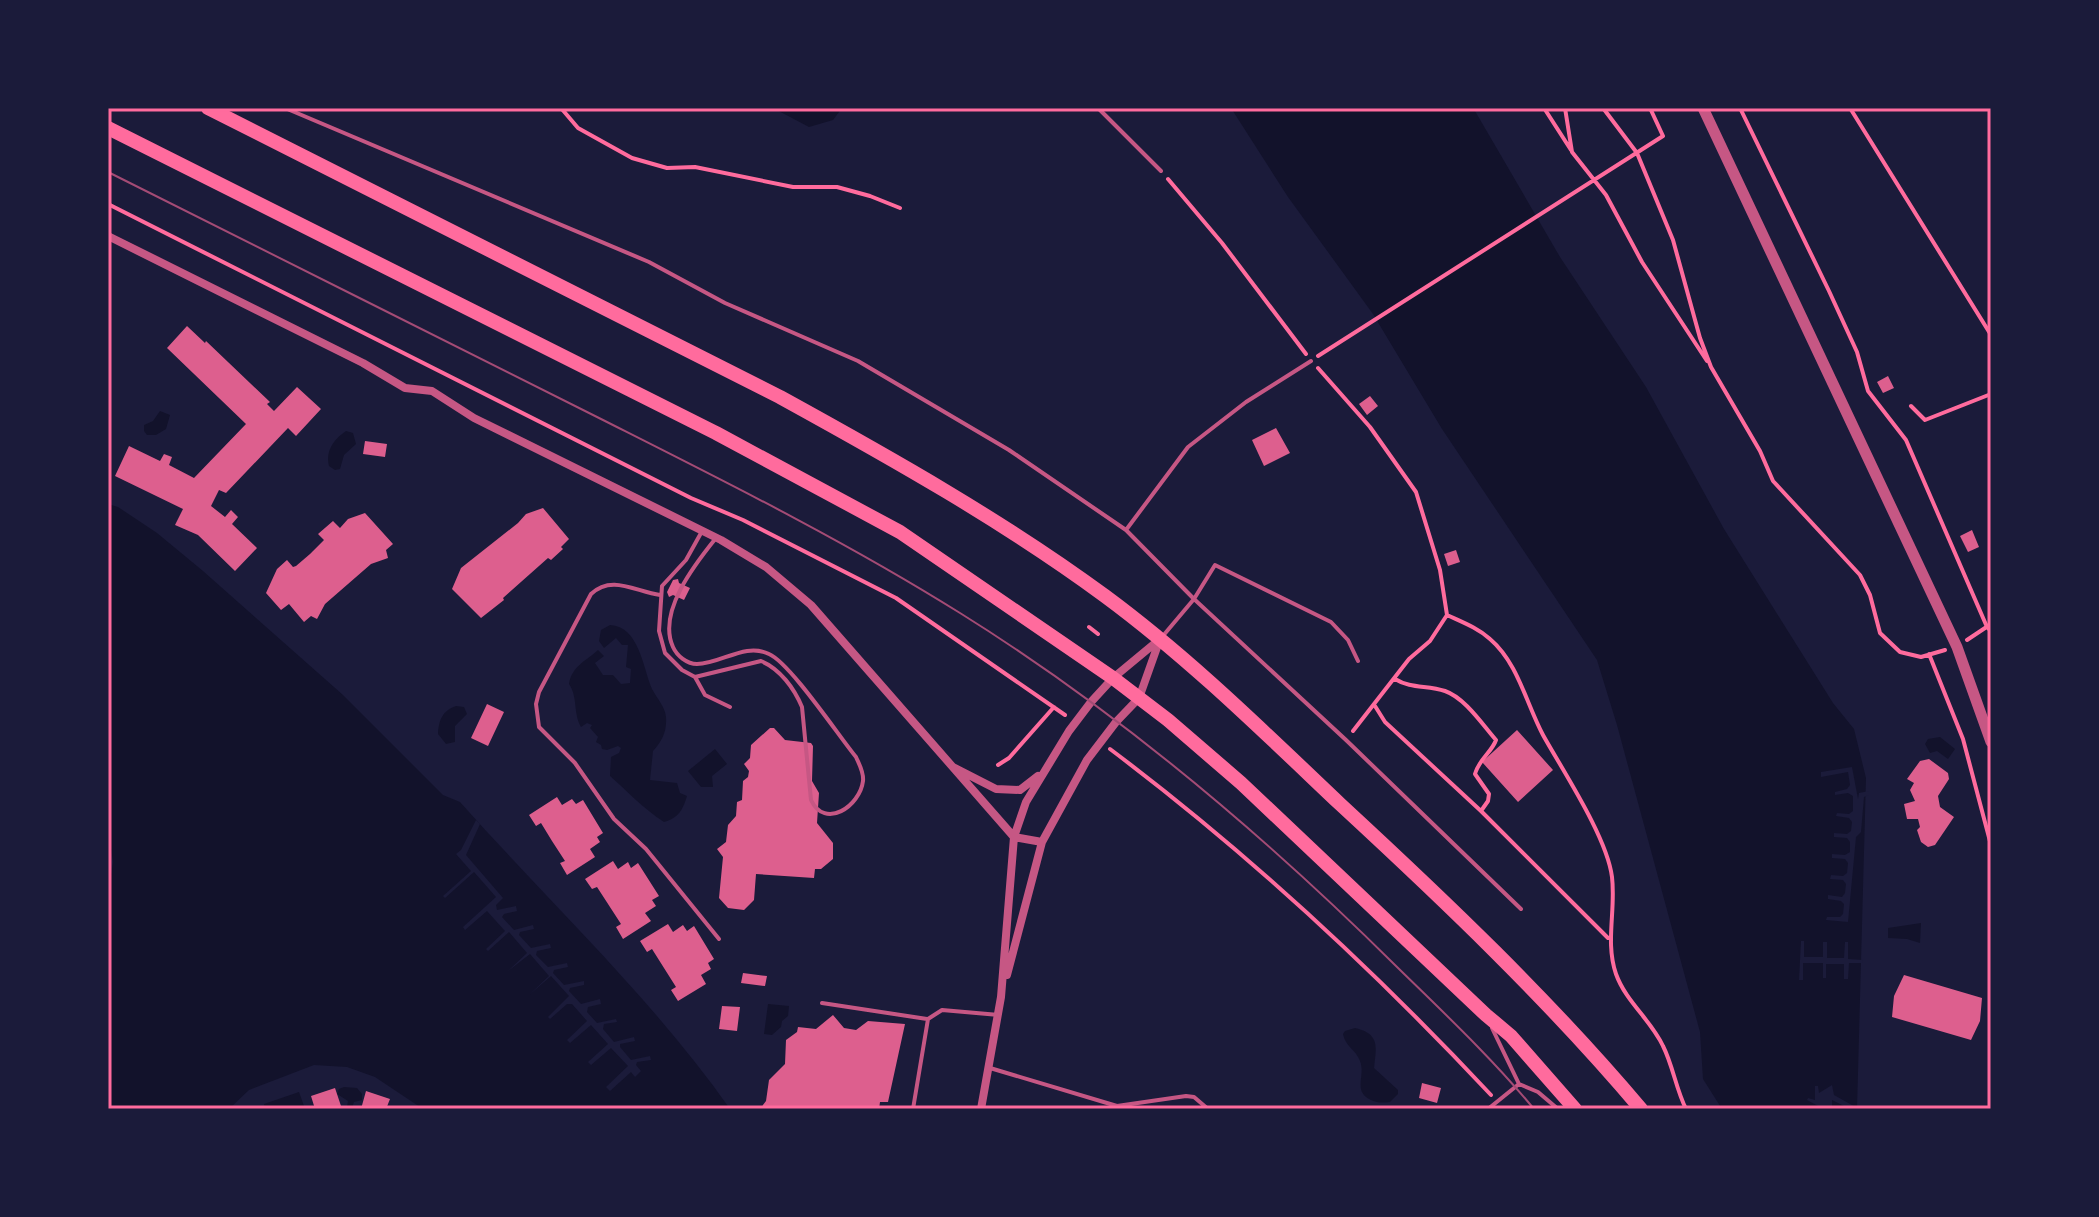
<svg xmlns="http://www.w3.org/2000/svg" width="2099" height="1217" viewBox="0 0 2099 1217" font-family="Lato,sans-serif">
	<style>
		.water { fill: #12122b }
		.pier { fill: #1b1b3a }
		.building { fill: #dd5f8e }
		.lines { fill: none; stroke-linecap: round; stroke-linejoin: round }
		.path { stroke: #ff6b9d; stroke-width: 4 }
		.service { stroke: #c65784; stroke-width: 4 }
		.minor { stroke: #c65784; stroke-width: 8 }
		.tertiary { stroke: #c65784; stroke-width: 11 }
		.trunk { stroke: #ff6b9d; stroke-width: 14 }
		.tram { stroke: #a44b75; stroke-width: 2 }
		.neatline { fill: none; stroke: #ff6b9d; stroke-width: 3 }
	</style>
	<rect width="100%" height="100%" fill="#1b1b3a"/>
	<path class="water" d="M773 108H842L833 120 809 127Z
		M1231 108H1473L1475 111 1560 257 1646 387 1724 529 1833 703 1854 729 1866 778 1857 1109H1722L1703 1079 1700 1032 1617 725 1597 660 1442 429 1373 314 1288 197Z
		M160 411 170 415 166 429 156 435H147L144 431V425L153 421Z
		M346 431 353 433 356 444 344 455 340 469 335 470 329 466C325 451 334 439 346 431Z
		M108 504 118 507 157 533 203 571 343 695 443 795 460 802C550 903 652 998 730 1109H423L375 1077 347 1067 314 1065 249 1090 229 1109H108V893L113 862 108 831Z
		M610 625C639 626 643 668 652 689 657 699 665 706 666 717 667 732 662 741 653 751L650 780 677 783 680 793 687 796C683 809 679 818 664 822 644 809 628 792 610 776L611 757 619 753 621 748 618 746 607 750 602 749 601 745 596 742 598 737 590 728 592 725 587 723 581 727C573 713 578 697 569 684 572 666 586 661 598 650L604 656 595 663 603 675H613L621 684 630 683 631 669 626 667 628 645H622L616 638 604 648 599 641 601 630Z
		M456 706 464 707 467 714 455 726V742L446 744 438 734C439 720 442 711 456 706Z
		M1940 737 1955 749 1948 759 1937 751 1930 753 1925 744 1928 739Z
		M715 749 727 764 712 776 713 787H701L688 771Z
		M1921 923 1920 943 1907 939 1888 938V928Z
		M768 1004 789 1006 788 1016 782 1021 781 1027 772 1035 764 1034Z
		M1355 1028C1381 1034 1376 1048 1374 1068L1398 1090V1094L1390 1102C1382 1103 1378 1103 1371 1100 1352 1091 1366 1076 1360 1061 1356 1050 1345 1046 1343 1034L1345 1031Z
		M344 1087 357 1088 362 1094V1100L354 1102 352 1108 347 1107 348 1101 337 1094 339 1089Z
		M299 1092 304 1106 294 1109H265L264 1104Z"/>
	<path class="pier" d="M1852 767 1858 799 1859 793 1869 791V795L1864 797 1861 832 1856 837 1848 922 1826 920 1827 917H1840L1843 914 1844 904 1841 901 1828 899V895L1842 897 1845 893 1846 884 1843 880 1830 879 1831 875 1843 876 1847 873 1848 863 1845 859 1832 858V854L1845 855 1850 852V842L1847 838 1834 837V833L1847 834 1851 831 1852 822 1849 818 1836 816 1837 813 1849 814 1853 811V796L1848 793 1835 795V792L1847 789 1850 785 1848 772 1821 777V772Z
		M476 820 480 824 466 855 503 898 496 905 497 910 516 906 517 911 504 914 502 917 514 930 533 925 534 929 520 932 519 935 531 948 550 944 551 948 537 951 536 955 548 967 567 963 568 967 554 970 553 973 564 985 584 981V985L570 988 569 991 581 1004 600 999 601 1004 588 1007 587 1012 597 1023 616 1019 617 1022 604 1024 603 1029 614 1042 634 1037 635 1041 620 1044V1047L631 1060 650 1056 651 1060 637 1062 636 1065 641 1071 635 1077 631 1072 610 1091 606 1087 628 1066 611 1048 591 1065 588 1062 608 1044 591 1025 570 1043 567 1040 587 1021 572 1004H567L550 1019 548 1017 569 996 551 976 529 995 549 976 530 954 508 971 527 953 509 932 488 951 486 949 505 931 487 911 465 930 463 927 496 897 474 872 445 898 443 896 471 871 456 854 461 850Z
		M1801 941H1804V957H1823V942H1827V958H1844L1845 942H1848V959L1863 960 1862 963H1849L1848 979H1844V964H1826V978H1823V963H1803V980H1799Z
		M1832 1085 1834 1095 1859 1109H1850L1832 1100V1109L1828 1107 1819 1109 1820 1107 1807 1100 1808 1098 1815 1100V1086H1818L1819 1093Z"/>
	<path class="building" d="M187 326 205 343 206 341 270 402 267 404 274 411 297 387 321 409 296 436 288 428 226 493 219 490 211 506 225 517 231 510 238 517 232 524 257 548 235 571 198 535 175 525 183 509 115 476 129 446 160 461 164 454 172 457 169 465 194 478 246 424 167 348Z
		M1888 376 1894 388 1883 393 1877 382Z
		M1370 396 1378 406 1367 415 1359 404Z
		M1276 428 1290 453 1264 466 1252 440Z
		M365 441 387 444 385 457 363 454Z
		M543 508 569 539 561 547 563 549 551 560 548 558 503 598 504 600 481 618 452 589 461 568 518 523 526 514Z
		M365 513 393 544 386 550 388 558 371 564 325 604 317 619 311 616 304 622 289 604 281 610 266 593 277 569 287 560 293 567 296 566 310 554 324 540 318 534 333 521 340 528 348 519Z
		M1972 530 1979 547 1968 552 1960 536Z
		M1456 550 1460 562 1448 566 1444 554Z
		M678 579 679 583 690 588 684 600 673 595 669 597 667 592 673 580Z
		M487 704 504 712 488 746 471 738Z
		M770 728H774L785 740 811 743 813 746 812 781 819 793 817 823 833 843V859L821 869H815L814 878 756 874 754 900 744 910 728 908 719 898 723 857 717 849 726 842 728 825 736 816 737 802 742 800 743 781 748 777 749 771 744 764 750 758 751 745Z
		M1517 730 1553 770 1518 802 1482 762Z
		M1929 759 1948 773 1949 779 1938 796 1940 807 1954 817 1935 845 1928 847 1921 842 1917 830 1920 827 1918 819H1907L1904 804 1915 801 1910 790 1914 783 1907 779 1920 761Z
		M557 797 562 805 572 799 576 804 583 800 603 833 597 837 600 842 590 849 595 857 567 875 560 863 565 861 552 841 541 823 536 826 529 815Z
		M613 861 618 869 628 862 631 868 638 863 659 896 652 900 656 906 645 913 651 921 623 939 616 927 621 924 597 887 592 889 585 879Z
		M668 924 673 932 683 925 687 931 694 926 714 959 708 963 711 969 701 975 706 984 678 1001 671 990 676 987 652 949 647 952 640 941Z
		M743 973 767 976 765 986 741 983Z
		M1904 975 1982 998 1980 1021 1971 1040 1892 1017 1894 996Z
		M722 1006 740 1007 737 1031 719 1029Z
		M833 1015 844 1028 856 1030 868 1021 905 1024 888 1102H880L879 1109H760L766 1101 769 1080 785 1064 786 1040 797 1032 798 1027 816 1029Z
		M1422 1083 1441 1088 1437 1103 1419 1098Z
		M335 1088 342 1109H315L311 1096Z
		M366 1091 390 1099 386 1109H361Z"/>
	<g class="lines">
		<path class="path" d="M561 108 578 128 632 158 667 168 695 167 793 187H837L870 196 900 208
			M1544 108 1571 150
			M1565 108 1572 152 1606 195 1642 262 1707 361
			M1603 108 1637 153 1673 240 1700 338 1711 367 1760 451 1773 481 1860 575 1870 595 1880 633 1900 652 1921 657 1945 650
			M1740 108 1829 291 1857 352 1868 391 1906 440 1987 627 1991 631
			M1850 108 1991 335
			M1168 179 1222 243 1306 354
			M108 204 691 498 743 520 896 598 1065 715
			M1318 356 1663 136 1650 108
			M1318 368 1370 427 1416 492 1440 570 1447 615 1430 641 1409 659 1353 731
			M1911 406 1925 420 1991 394
			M1447 615C1462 622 1478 628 1490 639 1518 663 1526 703 1543 735 1563 771 1607 837 1612 877 1616 910 1605 942 1616 974 1626 1002 1651 1020 1663 1046 1673 1066 1676 1089 1686 1109
			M1089 627 1098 634
			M1967 640 1991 624
			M1929 654 1963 739 1991 845
			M1395 679C1411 689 1427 685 1445 691 1465 698 1482 724 1496 740 1492 752 1479 759 1475 774L1489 794 1488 801 1481 811
			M1375 706 1385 722 1481 811 1608 938
			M1110 749C1247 852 1374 970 1491 1095
			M998 765 1009 758 1054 707"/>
		<path class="service" d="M285 108 649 262 725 303 858 361 1009 450 1126 530 1194 599 1346 740 1521 909
			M1098 108 1161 171
			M1126 530 1188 447 1246 402 1311 361
			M701 533 686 560 662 586 659 631 665 653 682 670 695 677 761 661C780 669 794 688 802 707L811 800C825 830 860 806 863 781 864 772 859 764 856 757 838 735 790 663 769 654 745 642 721 664 697 664 687 664 677 656 673 647 657 612 695 564 716 538
			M660 595C636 592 612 574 591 594L539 692 536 704 539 727 575 763 614 819 646 849 719 939
			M1162 637 1194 599 1215 565 1331 622 1348 640 1358 661
			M695 677 705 695 730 707
			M822 1003 927 1019
			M1492 1028 1519 1084 1538 1092 1558 1109
			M990 1068 1117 1106 1186 1096 1194 1097 1208 1109
			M913 1109 928 1019 942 1010 999 1015
			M1488 1109 1519 1084"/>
		<path class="minor" d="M108 236 363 363 405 388 432 391 474 418 721 540 766 567 811 605 1014 837 1042 842
			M953 767 996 789 1020 790 1038 776
			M1007 975 1042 842 1087 760 1116 722 1139 698 1160 639
			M981 1109 1001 997 1014 837 1026 802 1069 731 1091 702 1113 678 1160 639"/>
		<path class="tertiary" d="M1703 108 1957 647 1991 742"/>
		<path class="trunk" d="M208 108 780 397C891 458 1003 521 1105 596 1189 658 1264 732 1340 804 1445 901 1549 1000 1641 1109
			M108 128 716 433 900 532 1113 678 1168 720 1241 783 1486 1015 1511 1036 1575 1109"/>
		<path class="tram" d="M108 172C273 255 438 337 603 420 724 481 845 541 960 613 1119 712 1263 834 1396 966 1443 1012 1492 1058 1534 1109"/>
	</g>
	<rect width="2099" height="1217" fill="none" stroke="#1b1b3a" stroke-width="220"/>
	<rect x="110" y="110" width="1879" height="997" class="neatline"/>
</svg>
